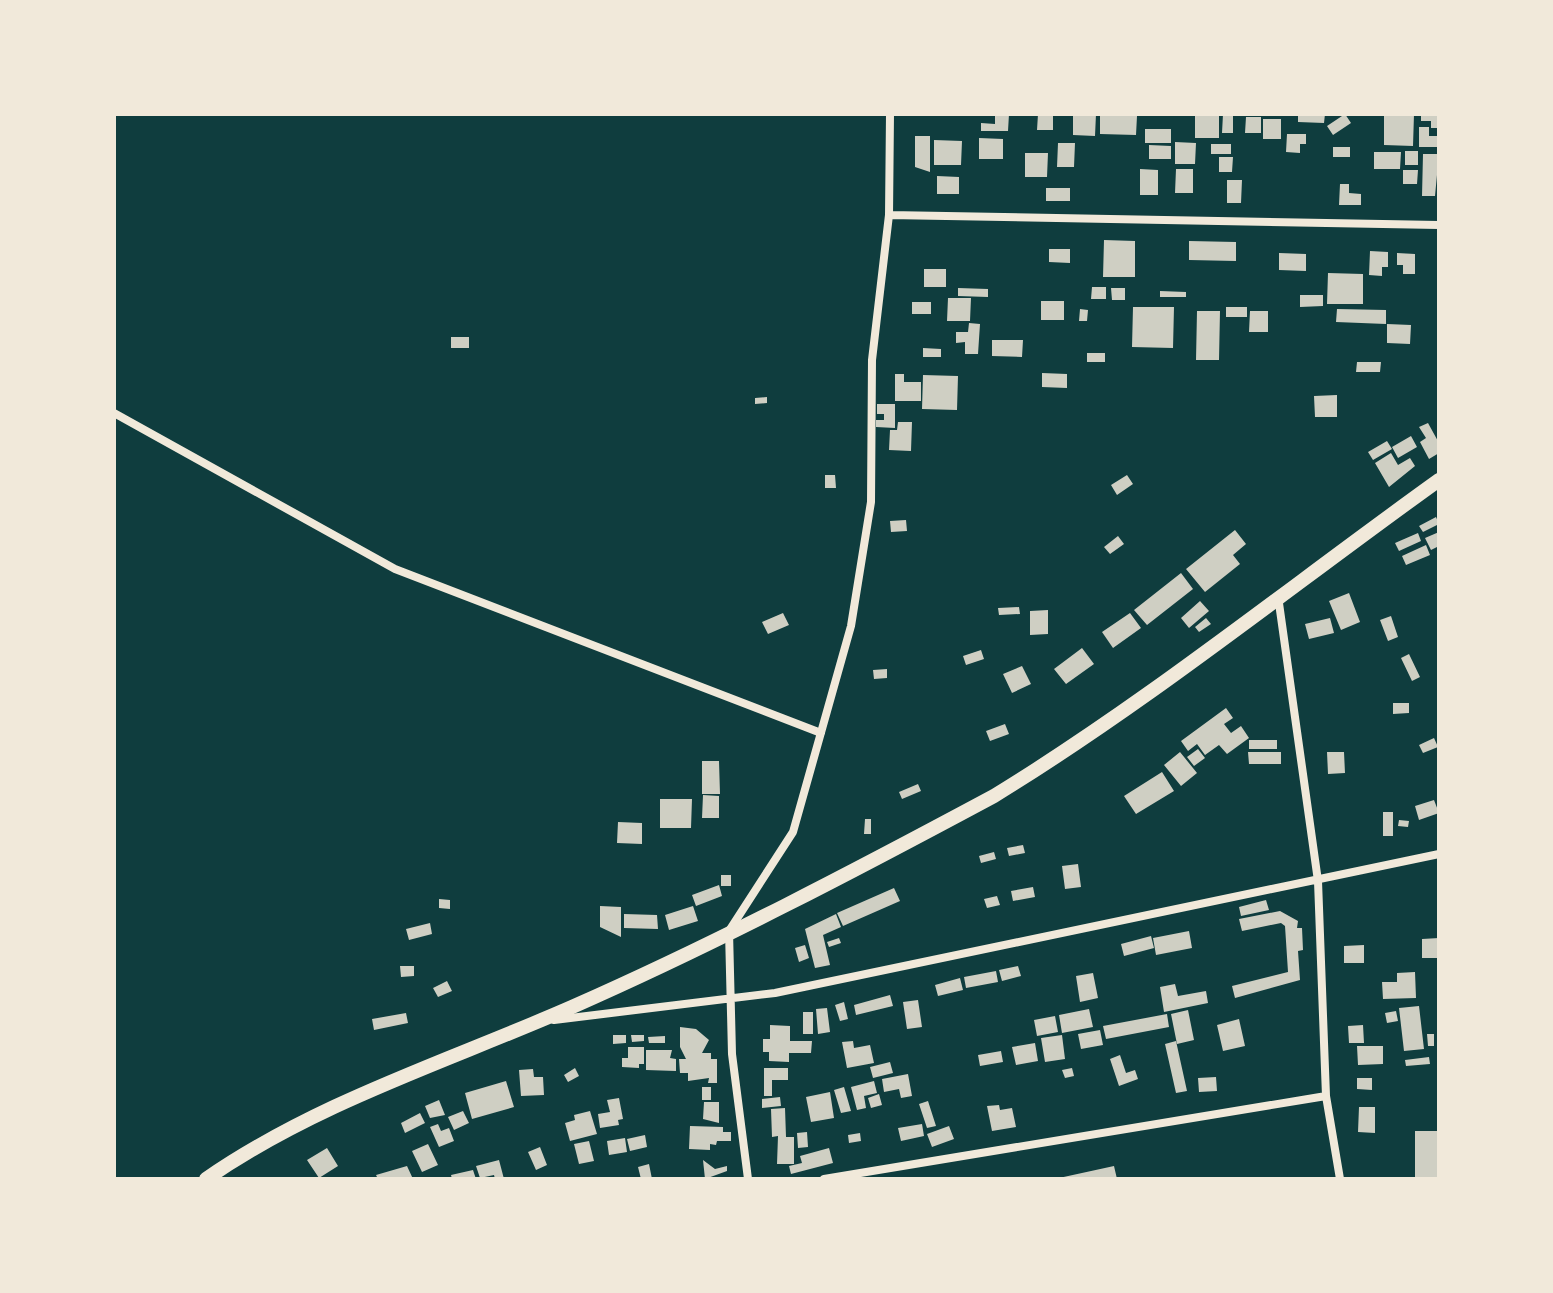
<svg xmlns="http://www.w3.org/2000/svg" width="1553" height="1293" viewBox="0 0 1553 1293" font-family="'Exo 2',sans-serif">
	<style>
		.building { fill: #cfcfc3 }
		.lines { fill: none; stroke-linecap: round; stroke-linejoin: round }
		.minor { stroke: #f1e9da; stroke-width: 8 }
		.primary { stroke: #f1e9da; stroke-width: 14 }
	</style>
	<rect width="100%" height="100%" fill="#0f3d3e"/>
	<path class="building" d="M995 114H1009L1008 131H981V123L995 124Z
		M1038 114H1053V130H1037Z
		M1073 114H1096L1095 136 1073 135Z
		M1195 114H1219V138H1195Z
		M1223 114H1233V133H1222Z
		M1298 114H1325L1324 123 1298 122Z
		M1345 114 1351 123 1333 135 1327 126Z
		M1384 114H1414L1413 146 1384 145Z
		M1421 114H1439V128H1431V121H1421Z
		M1100 115 1137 116 1136 135 1100 134Z
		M1246 117H1261V133H1245Z
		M1263 119H1281V139H1263Z
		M1419 127H1429V136H1437V147H1419Z
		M1145 129H1171V143H1145Z
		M1287 134H1306V144H1300V153L1286 152Z
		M915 136H930V172L915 167Z
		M979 138 1003 139V159H979Z
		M934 140 962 141 961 165H934Z
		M1175 142 1196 143 1195 164H1175Z
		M1058 143H1075L1074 167H1057Z
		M1211 144H1231V154H1211Z
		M1149 145 1171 146V159H1149Z
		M1333 147H1350V157H1333Z
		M1405 151H1418V165H1405Z
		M1374 152H1401L1400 169H1374Z
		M1025 153H1048L1047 177H1025Z
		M1423 154H1439L1435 196H1422Z
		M1219 157H1233L1232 172H1219Z
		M1140 169 1158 170V195H1140Z
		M1176 169H1193V193H1175Z
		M1403 170H1418L1417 184H1403Z
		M937 176 959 177V194H937Z
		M1227 180H1242L1241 203H1227Z
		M1340 184H1349V193L1361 194V205H1339Z
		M1046 188H1070V201H1046Z
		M1104 240 1135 241V277H1103Z
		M1189 241 1236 242V261L1189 260Z
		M1049 249H1070V263L1049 262Z
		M1370 251 1388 252V267H1382V276L1369 275Z
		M1279 253 1306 254V271L1279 270Z
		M1397 253 1415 254V274H1403V265H1397Z
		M924 269H946V287H924Z
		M1328 273 1363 274V304H1327Z
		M1092 287H1106V299H1091Z
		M958 288 988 289V297L958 296Z
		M1111 288H1125V300H1112Z
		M1160 291 1186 292V297H1160Z
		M1300 295H1323V306L1300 307Z
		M948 298H971L970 321H947Z
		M1041 301H1064V320H1041Z
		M912 302H931V314H912Z
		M1133 307H1174L1173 348 1132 347Z
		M1226 307H1247V317H1226Z
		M1080 309 1088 310 1087 321H1079Z
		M1337 309 1386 310V324L1336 322Z
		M1197 311H1220L1219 360H1196Z
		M1250 311H1268V332H1249Z
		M969 323 980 324 978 354H965V342L956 343V332H968Z
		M1387 324 1411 325 1410 344 1387 343Z
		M451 337H469V348H451Z
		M992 340H1023L1022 357 992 356Z
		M923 348 941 349V357H923Z
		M1087 353H1105V362H1087Z
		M1357 362H1381L1380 372H1356Z
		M1042 373 1067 374V388L1042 387Z
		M895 374H904V382H921V401H895Z
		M923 375 958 376 957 410 922 409Z
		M1337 395V417H1315L1314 396Z
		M767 397V403L755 404V398Z
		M877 404H895V428L876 427V420H884V414H877Z
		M898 422H912L911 451 889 450 890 430H897Z
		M1428 423 1439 443V453L1429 459 1420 442 1426 438 1419 427Z
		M1411 436 1417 447 1398 458 1392 447Z
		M1387 441 1392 449 1373 460 1368 452Z
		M1391 453 1398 465 1410 458 1415 466 1389 487 1375 463Z
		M825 475H835L836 488H825Z
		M1127 475 1133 484 1117 495 1111 485Z
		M1436 517 1439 524 1423 532 1419 526Z
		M906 520 907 531 891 532 890 521Z
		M1235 530 1246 544 1233 555 1240 564 1205 592 1186 569Z
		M1439 532V546L1431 550 1425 538Z
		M1418 533 1421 541 1399 551 1395 543Z
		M1118 536 1124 544 1110 554 1104 547Z
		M1426 545 1430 555 1406 565 1402 556Z
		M1181 573 1193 589 1147 625 1134 610Z
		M1349 593 1360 622 1341 630 1329 601Z
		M1200 601 1209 611 1189 628 1181 618Z
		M1019 607 1020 614 999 615 998 608Z
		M1048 610V634L1030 635V611Z
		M783 613 789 625 768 634 762 622Z
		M1130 613 1141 628 1113 648 1102 632Z
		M1391 616 1398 637 1388 641 1380 620Z
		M1206 618 1211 624 1199 632 1195 627Z
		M1330 618 1334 633 1309 639 1305 624Z
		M1082 648 1094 664 1066 684 1054 669Z
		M981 650 984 659 966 665 963 656Z
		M1409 654 1420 677 1412 681 1401 658Z
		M1022 666 1031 684 1012 693 1003 674Z
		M887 669V678L874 679 873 670Z
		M1393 703H1409V713L1393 714Z
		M1226 708 1233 718 1224 724 1231 733 1241 726 1249 738 1227 754 1219 745 1205 755 1197 744 1188 751 1181 741Z
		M1005 724 1009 734 990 741 986 731Z
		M1434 738 1438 747 1423 753 1419 745Z
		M1249 740H1277V749H1249Z
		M1198 749 1205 758 1194 766 1187 757Z
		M1180 752 1197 773 1181 786 1164 765Z
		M1248 752H1281V764H1249Z
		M1327 752H1344L1345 773 1328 774Z
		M702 761H719L720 794H702Z
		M1162 772 1174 791 1136 814 1124 796Z
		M918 784 921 791 902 799 899 792Z
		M703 795 719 796V818H702Z
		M660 799H692L691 828H660Z
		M1434 800 1439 813 1419 820 1415 806Z
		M1383 812H1393V836H1383Z
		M865 819H871V834H864Z
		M1399 820 1409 821 1408 827 1398 826Z
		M618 822 642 823V844L617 843Z
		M1023 845 1025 853 1009 856 1007 848Z
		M994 852 996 859 981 863 979 856Z
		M1078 864 1081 887 1065 889 1062 866Z
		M721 875H731V886H721Z
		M719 885 722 896 696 906 692 895Z
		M1033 887 1035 897 1013 901 1011 891Z
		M894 888 900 901 843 926 837 913Z
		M997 896 1000 905 987 908 984 899Z
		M439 899 450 900V909L439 908Z
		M1266 900 1269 910 1241 916 1239 907Z
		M600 906 621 907V937L600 927Z
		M693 906 698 921 669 930 665 915Z
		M1280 911 1298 921 1297 928H1302L1303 950 1298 951 1300 980 1235 998 1232 986 1288 972 1285 926 1281 923 1242 931 1239 919Z
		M624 914 657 915 658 929 624 928Z
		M836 914 841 927 823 935 830 965 815 968 805 929Z
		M430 923 432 934 409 940 406 929Z
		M1189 931 1192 948 1156 955 1153 938Z
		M1151 936 1154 948 1124 956 1121 944Z
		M839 938 841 943 829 947 827 942Z
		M1439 938V958H1422V939Z
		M805 945 809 958 799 962 795 948Z
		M1364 945V963H1344V946Z
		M400 966H414V976L401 977Z
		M1018 966 1021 976 1002 981 999 970Z
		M996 971 998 982 966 988 964 977Z
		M1415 972 1416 998 1383 999 1382 982H1397V973Z
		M1093 973 1098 998 1080 1002 1076 976Z
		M960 978 963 990 938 996 935 985Z
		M447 981 452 991 438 997 433 988Z
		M1175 984 1178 996 1206 991 1208 1003 1164 1012 1160 987Z
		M890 995 893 1006 856 1015 854 1005Z
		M918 1000 922 1027 907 1029 903 1002Z
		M844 1002 848 1019 840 1021 835 1005Z
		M1419 1006 1424 1049 1404 1051 1399 1008Z
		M827 1008 830 1032 818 1034 816 1009Z
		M1089 1009 1093 1027 1062 1033 1059 1015Z
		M1188 1010 1194 1040 1177 1044 1171 1014Z
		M1396 1011 1398 1021 1387 1023 1385 1013Z
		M803 1012H813V1034H803Z
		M406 1013 408 1023 374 1030 372 1019Z
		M1167 1014 1169 1027 1106 1039 1103 1026Z
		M1055 1016 1058 1032 1037 1036 1034 1020Z
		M1239 1019 1245 1046 1223 1051 1217 1025Z
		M770 1025 790 1026V1041H812L811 1053H789V1062L769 1061V1052H763V1039H770Z
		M1363 1025 1364 1043H1349L1348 1026Z
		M680 1027 696 1029 709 1040 702 1053H711V1059H717V1083H708L709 1078 688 1081V1073H680L679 1059H686L680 1047Z
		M1100 1030 1103 1045 1081 1049 1078 1034Z
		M1427 1034H1434V1046H1428Z
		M613 1035H626V1043L613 1044Z
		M631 1035H644V1041L632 1042Z
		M1062 1035 1065 1059 1045 1062 1041 1038Z
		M665 1036V1043H649L648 1037Z
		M853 1041 854 1048 870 1045 874 1063 847 1068 842 1042Z
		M1176 1041 1187 1091 1176 1093 1165 1044Z
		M1035 1043 1038 1061 1016 1065 1012 1047Z
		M1357 1046H1383V1064L1358 1065Z
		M628 1047H644V1064H639V1068L622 1067V1058H628Z
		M646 1050H672L670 1058 676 1059V1071L646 1070Z
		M1001 1051 1003 1062 980 1066 978 1055Z
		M1120 1055 1126 1073 1135 1070 1138 1079 1119 1086 1110 1059Z
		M1429 1057 1430 1064 1406 1066 1405 1060Z
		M890 1062 893 1073 873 1078 870 1067Z
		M575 1068 579 1076 568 1082 564 1075Z
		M764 1068H788V1080H772V1096H764Z
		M1072 1068 1074 1076 1065 1078 1062 1070Z
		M533 1069 534 1077H543L544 1095 521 1096 519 1070Z
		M908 1074 912 1096 901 1098 899 1089 884 1092 882 1079Z
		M1216 1077 1217 1091 1199 1092 1198 1078Z
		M1357 1078H1372V1090L1357 1089Z
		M506 1081 514 1107 472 1119 465 1093Z
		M874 1081 877 1093 864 1096 866 1108 857 1110 851 1087Z
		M702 1087H711V1100H702Z
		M844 1087 851 1111 841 1113 834 1090Z
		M830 1092 834 1118 811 1122 806 1097Z
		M879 1094 882 1105 871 1108 868 1098Z
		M780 1097 781 1106 762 1108V1099Z
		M619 1098 623 1119 618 1120 619 1125 600 1128 598 1114 610 1112 607 1100Z
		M439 1100 445 1115 430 1118 425 1106Z
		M928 1101 936 1126 927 1128 919 1104Z
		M704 1102H719V1123L703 1119Z
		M999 1105 1000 1110 1012 1108 1016 1127 992 1131 987 1106Z
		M1359 1107H1375V1133L1358 1132Z
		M785 1108 786 1137H794V1164H777L778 1136 772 1137 771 1109Z
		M463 1111 469 1123 454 1130 448 1117Z
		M590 1111 597 1134 570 1141 565 1123 575 1120 574 1115Z
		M420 1113 425 1123 405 1133 401 1123Z
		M438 1124 441 1131 449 1128 454 1141 439 1147 430 1127Z
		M922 1124 924 1136 901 1141 898 1128Z
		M690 1126 723 1127V1132H731V1141H717L716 1145 710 1144V1150L689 1149Z
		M949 1126 954 1139 932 1147 927 1134Z
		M1415 1131H1439V1177H1415Z
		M807 1132 808 1147 798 1148 797 1133Z
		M860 1133 861 1141 849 1143 848 1135Z
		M645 1135 647 1147 630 1151 627 1139Z
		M625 1138 627 1152 609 1155 607 1141Z
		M589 1141 594 1161 579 1164 574 1144Z
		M428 1144 438 1165 422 1172 412 1151Z
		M540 1147 547 1165 536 1170 528 1152Z
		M327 1148 338 1166 319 1178 307 1160Z
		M829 1148 833 1163 791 1174 789 1166 802 1163 800 1156Z
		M499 1160 504 1179H495L494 1175 480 1178 476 1166Z
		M703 1160 715 1169 727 1166V1171L705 1179Z
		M649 1164 652 1179H641L638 1167Z
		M407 1166 413 1179H378L376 1175Z
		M1114 1166 1117 1179H1059V1178Z
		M473 1170 476 1179H452L451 1175Z"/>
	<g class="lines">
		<path class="minor" d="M889 215 1439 225
			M114 413 395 569 821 733
			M1278 596 1318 881 1326 1096 1340 1179
			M554 1020 775 993 1439 854
			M748 1179 732 1054 729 931 793 832 851 626 871 502 872 360 889 215 890 114
			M824 1179 1326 1096"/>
		<path class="primary" d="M206 1179C317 1102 449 1061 572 1007 715 944 856 870 994 796 1149 701 1291 586 1439 480"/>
	</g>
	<rect width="1553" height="1293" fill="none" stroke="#f1e9da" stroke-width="232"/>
</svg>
